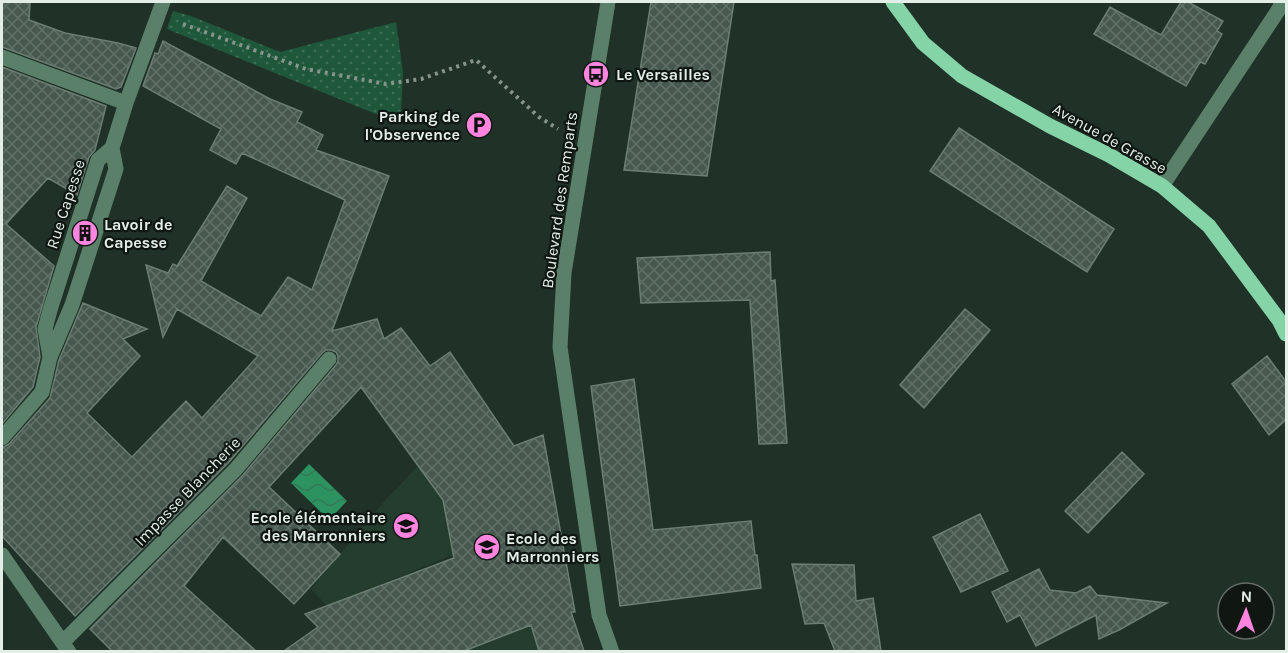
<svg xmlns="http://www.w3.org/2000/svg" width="1288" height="653" viewBox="0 0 1288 653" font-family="Karla,sans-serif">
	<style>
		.built { fill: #243d2e }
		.park { fill: url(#park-dots) }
		.water { fill: url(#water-waves) }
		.building { fill: url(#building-cross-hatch); stroke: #6b7e72; stroke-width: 1.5 }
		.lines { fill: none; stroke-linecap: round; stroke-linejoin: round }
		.path { stroke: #86948c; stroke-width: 4; stroke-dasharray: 3 4.5; stroke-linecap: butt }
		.minor { stroke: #5b806a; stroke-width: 15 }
		.major { stroke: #85d4a7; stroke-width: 15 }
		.labels { text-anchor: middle; stroke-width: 4.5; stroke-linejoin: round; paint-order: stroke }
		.poi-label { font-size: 16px; font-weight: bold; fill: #e3eee7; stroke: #101712; text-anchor: start }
		.street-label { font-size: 16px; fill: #e3eee7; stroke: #101712 }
	</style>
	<defs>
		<pattern id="park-dots" width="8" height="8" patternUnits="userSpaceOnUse" patternTransform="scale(1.5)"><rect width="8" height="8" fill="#1f573a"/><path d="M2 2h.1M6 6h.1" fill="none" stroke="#3f6f56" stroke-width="1.8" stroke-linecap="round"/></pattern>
		<pattern id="water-waves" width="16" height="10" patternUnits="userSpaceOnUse" patternTransform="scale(1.5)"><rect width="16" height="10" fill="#2c9260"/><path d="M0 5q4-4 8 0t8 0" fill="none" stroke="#347857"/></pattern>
		<pattern id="building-cross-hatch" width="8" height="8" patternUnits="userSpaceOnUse" patternTransform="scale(1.5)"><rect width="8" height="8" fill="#47594e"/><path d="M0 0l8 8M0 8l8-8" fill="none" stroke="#617168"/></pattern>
	</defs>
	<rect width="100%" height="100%" fill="#203127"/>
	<path class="built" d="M425 459 438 474 453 555 327 606 311 589 387 498Z
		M546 620 536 640 539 651 464 652Z"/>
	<path class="park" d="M173 11 191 16 280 52 396 22 403 72 401 114 398 123 167 29Z"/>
	<path class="water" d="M309 464 347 501 329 520 291 483Z"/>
	<path class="building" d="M2 2H30L29 20 65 33 118 43 136 48 121 87 116 89 2 47Z
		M651 2H734L707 176 624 170Z
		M1181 2H1188L1223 21 1217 31 1222 34 1205 64 1200 62 1186 86 1094 34 1110 7 1161 35Z
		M163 41 270 99 302 112 297 122 323 135 316 150 389 176 332 331 377 319 384 339 401 328 430 366 450 352 514 446 543 435 575 612H571L584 651H539L531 625 464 651H284L318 627 305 614 454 558 443 500 361 387 269 487 340 554 294 604 223 537 184 586 256 651H112L90 629 243 475 336 365 338 361V356L336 352 331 350H326L322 353 229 462 75 616 2 536V448L9 444 50 398 59 360 83 303 147 329 123 339 140 356 87 413 132 457 186 401 202 418 258 356 177 309 163 337 146 265 168 273 173 264 177 266 227 186 247 198 201 281 261 316 288 277 312 290 345 200 242 153 236 164 210 150 221 129 143 86 155 53 158 54Z
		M2 67 106 106 95 150 89 157 77 195 48 178 6 224 54 266 36 327 40 357 33 387 2 424Z
		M959 128 1114 229 1087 272 930 171Z
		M770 252 771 281 775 280 787 443 759 444 750 300 641 303 637 258Z
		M965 309 990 330 924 408 900 385Z
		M1267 356 1287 383V419L1269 435 1232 384Z
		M634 379 653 530 751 521 755 555H757L761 588 620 606 591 386Z
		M1122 452 1144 474 1088 533 1065 511Z
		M980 514 1008 571 961 592 933 537Z
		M792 564 854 565 856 601 873 598 881 651H835L824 623 805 624Z
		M1039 569 1050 590 1076 593 1090 586 1097 595 1167 603 1119 630 1099 639 1096 615 1036 646 1020 615 1007 622 992 592Z"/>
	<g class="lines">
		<path class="path" d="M183 24 306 69 386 84 421 79 476 60 539 117 558 129"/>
		<path class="minor" d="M608 2 564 273 560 347 599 615 612 652
			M2 57 126 103 112 148 98 160 50 310 45 329 50 357 42 392 2 438
			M126 103 163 2
			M1162 186 1279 9 1282 2
			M50 357 72 305 116 169 112 148
			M2 555 69 652
			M63 642 236 469 329 359"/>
		<path class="major" d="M893 2 923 43 962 76 1050 126 1109 155 1162 186 1209 226 1279 320 1286 334"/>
	</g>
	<defs>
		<g id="bus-disc" transform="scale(1.35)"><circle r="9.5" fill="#fe85df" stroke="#101712"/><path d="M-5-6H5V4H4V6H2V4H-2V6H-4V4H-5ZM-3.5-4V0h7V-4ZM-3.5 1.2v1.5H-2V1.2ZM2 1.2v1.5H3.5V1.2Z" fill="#111"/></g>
		<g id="parking-disc" transform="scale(1.35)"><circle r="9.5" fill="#fe85df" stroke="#101712"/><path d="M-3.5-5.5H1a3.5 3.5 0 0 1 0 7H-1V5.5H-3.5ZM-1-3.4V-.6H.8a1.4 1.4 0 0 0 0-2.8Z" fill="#111"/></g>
		<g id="building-disc" transform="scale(1.35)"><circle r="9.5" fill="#fe85df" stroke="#101712"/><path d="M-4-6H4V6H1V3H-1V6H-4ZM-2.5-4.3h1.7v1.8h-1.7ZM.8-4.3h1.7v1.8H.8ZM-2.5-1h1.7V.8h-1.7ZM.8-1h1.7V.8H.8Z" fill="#111"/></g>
		<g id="school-disc" transform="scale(1.35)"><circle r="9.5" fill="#fe85df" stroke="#101712"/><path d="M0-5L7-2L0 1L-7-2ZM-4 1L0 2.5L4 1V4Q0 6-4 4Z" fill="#111"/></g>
	</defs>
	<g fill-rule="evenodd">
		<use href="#bus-disc" x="596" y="74"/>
		<use href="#parking-disc" x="479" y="125"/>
		<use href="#building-disc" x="85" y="233"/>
		<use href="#school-disc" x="406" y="526"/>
		<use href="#school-disc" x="487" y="547"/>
	</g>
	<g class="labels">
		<g class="poi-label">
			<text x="616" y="80">Le Versailles</text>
			<text x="460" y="122" text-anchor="end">Parking de<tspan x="460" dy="18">l'Observence</tspan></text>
			<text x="104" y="230">Lavoir de<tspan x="104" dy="18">Capesse</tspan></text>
			<text x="386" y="523" text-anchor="end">Ecole élémentaire<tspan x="386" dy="18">des Marronniers</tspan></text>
			<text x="506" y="544">Ecole des<tspan x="506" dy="18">Marronniers</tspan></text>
		</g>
		<g class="street-label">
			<text transform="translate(1110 138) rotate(29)" y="6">Avenue de Grasse</text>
			<text transform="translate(559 200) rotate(-82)" y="6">Boulevard des Remparts</text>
			<text transform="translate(65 204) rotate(-72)" y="6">Rue Capesse</text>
			<text transform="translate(187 491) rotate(-46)" y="6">Impasse Blancherie</text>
		</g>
	</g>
	<rect width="1288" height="653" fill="none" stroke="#e3eee7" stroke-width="6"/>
	<g transform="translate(1246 611) rotate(2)"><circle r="28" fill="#101712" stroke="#646d67" stroke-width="1.5"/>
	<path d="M0-4.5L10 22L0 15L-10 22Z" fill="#fe85df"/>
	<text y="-9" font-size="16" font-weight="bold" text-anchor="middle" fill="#e3eee7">N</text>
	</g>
</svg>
